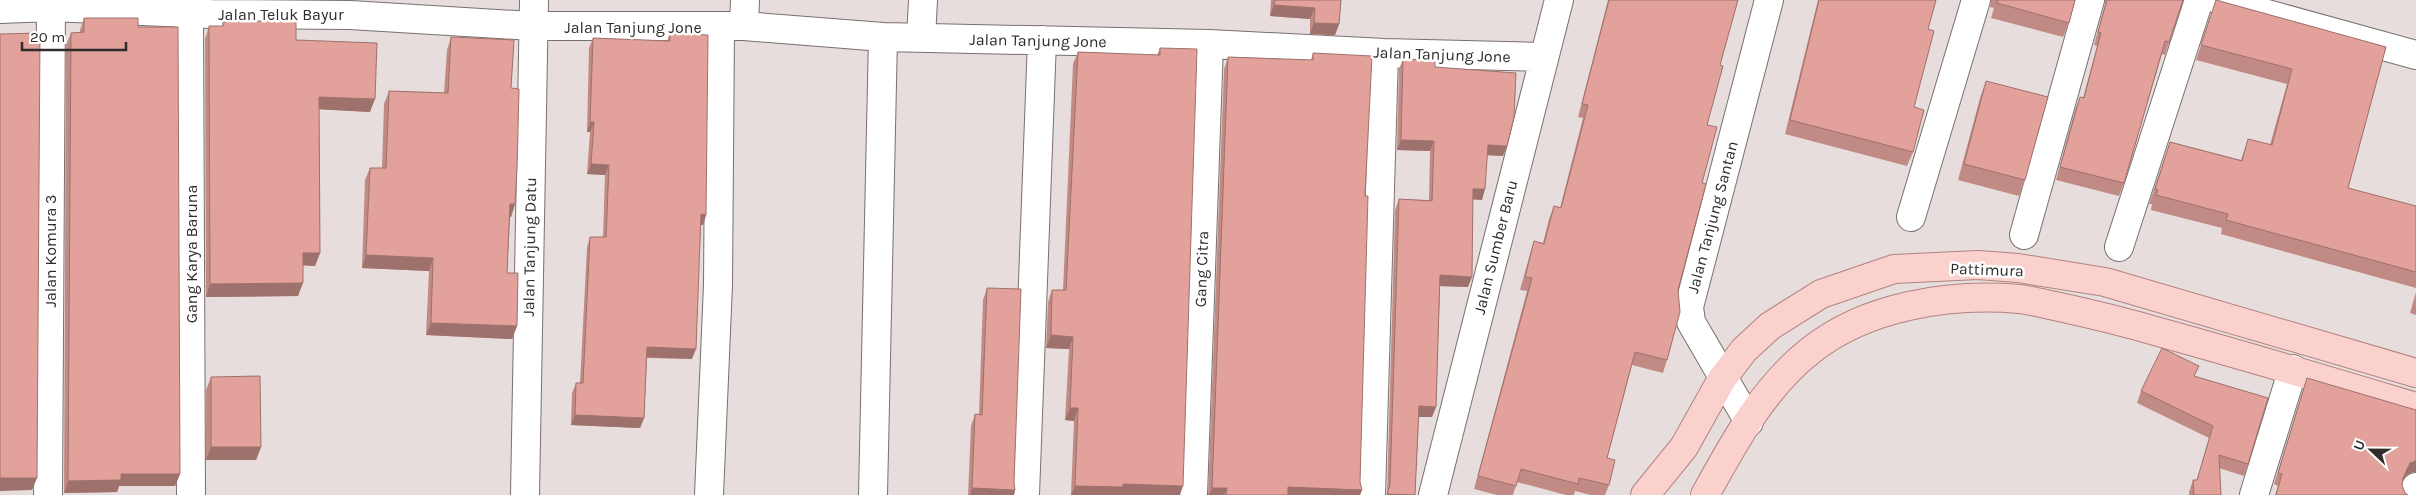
<svg xmlns="http://www.w3.org/2000/svg" width="2416" height="495" viewBox="0 0 2416 495" font-family="Karla,sans-serif">
	<style>
		.lines { fill: none; stroke-linecap: round; stroke-linejoin: round }
		.minor-casing { stroke: #78706f; stroke-width: 30 }
		.primary-casing { stroke: #b2837f; stroke-width: 30 }
		.minor { stroke: #fff; stroke-width: 28 }
		.primary { stroke: #fbd1cd; stroke-width: 28 }
		.wall { fill: #c28a85 }
		.shaded-wall { fill: #9e716c }
		.building { fill: #e2a19b; stroke: #9e716c }
		.labels { text-anchor: middle; stroke-width: 5; stroke-linejoin: round; paint-order: stroke }
		.street-label { font-size: 16px; fill: #2f2c2b; stroke: #fff }
	</style>
	<rect width="100%" height="100%" fill="#e7dddc"/>
	<g class="lines">
		<g class="minor-casing">
			<path id="minor" d="M2220 1 2416 55
				M0 9 51 7 211 14 350 15 532 26H744L883 37 1209 44 1384 53 1543 57
				M189 13 191 495
				M744 26 745 0
				M921 38 923 0
				M1911 217 1976 0
				M2024 235 2090 0
				M2119 247 2199 0
				M1749 422 1691 322 1689 307 1769 0
				M48 495 51 7
				M525 495 534 0
				M709 495 718 285 720 28
				M873 495 883 37
				M1025 495 1042 40
				M1193 495 1209 44
				M1371 495 1384 53
				M1433 495 1559 0
				M2254 495 2293 369
				M2413 495 2416 487"/>
		</g>
		<g class="primary-casing">
			<path id="primary" d="M1645 495 1684 447 1722 379 1744 350 1770 326 1821 294 1894 269 1978 265 2018 268 2105 282 2416 373
				M1705 495C1733 444 1763 388 1810 351 1866 306 1949 293 2019 299 2031 300 2043 304 2055 306 2092 314 2129 323 2166 334 2249 357 2333 382 2416 407"/>
		</g>
		<use href="#minor" class="minor"/>
		<use href="#primary" class="primary"/>
	</g>
	<path class="wall" d="M1271 0H1341L1339 24 1335 35 1310 34V19L1270 16Z
		M1608 0H1738L1720 65 1707 125 1702 183 1678 290 1667 360 1663 373 1632 365 1607 458 1609 485 1605 495H1591L1575 491 1574 495H1566L1517 482 1513 495H1497L1474 489 1527 291 1520 290 1530 254 1534 241 1543 243 1549 219 1554 206 1560 208 1583 118 1578 117Z
		M1818 0H1936L1928 29 1914 107 1913 152 1907 166 1785 134Z
		M1991 0H2075L2069 23 2063 37 1991 18 1994 8 1990 7Z
		M2105 0H2183L2165 55 2162 54 2124 183 2119 196 2056 180 2075 110 2080 97 2083 98 2097 46 2094 45 2105 4Z
		M2216 0 2386 47 2348 188 2416 206V288L2221 234 2222 228 2151 210 2152 204H2149L2170 142 2241 160 2248 139 2270 145 2287 84 2196 60Z
		M262 17 296 40 370 112 319 109 320 253 315 266 303 265 298 296 206 297 205 39 209 26H222L223 22 261 21Z
		M84 18 138 27 180 474 175 486H119L117 492 64 493 66 45 71 33 80 32V30Z
		M670 33 706 215 703 225H701L692 359 647 358 644 418 640 428 571 425 572 393 576 383H580L587 247 590 237H603L605 175 587 174 590 132H587L589 48 593 38 667 41Z
		M451 37 511 88 515 204 511 217H510L507 273 517 326 512 339 426 335 429 271 362 268 365 180 370 168H382L384 104 389 91 444 93 447 50Z
		M1160 48 1180 495H1071L1074 421 1065 420 1069 349 1046 348 1048 302 1052 290H1063L1073 64 1078 52 1157 55Z
		M1313 53 1365 196 1360 482 1362 490 1360 495H1208L1224 69 1228 57 1311 60Z
		M1403 59 1435 67 1503 156 1487 155 1482 200 1472 199 1468 287 1440 286 1436 407 1432 417H1419L1415 495H1387L1395 210 1399 199 1429 200 1430 151 1397 150 1399 69Z
		M1986 81 2025 180 2019 196 1958 180 1980 98Z
		M987 288 1014 483 1015 490 1014 495H968L971 426 975 414H979L983 300Z
		M2416 292V315L2410 313Z
		M2195 376 2248 464 2244 476 2219 468 2221 495H2189V492L2193 480H2197L2209 438 2137 403 2141 391Z
		M211 377 261 447 256 460H206V390Z
		M2307 378 2414 472 2406 475 2402 482V485L2405 493 2408 495H2275L2278 486 2274 484Z"/>
	<path class="shaded-wall" d="M1274 5 1315 8 1310 19 1270 16Z
		M1314 23 1339 24 1335 35 1310 34Z
		M319 97 375 99 370 112 314 109Z
		M590 122H594L590 132H587Z
		M1401 140 1434 141 1430 151 1397 150Z
		M1488 145 1507 146 1503 156 1484 155Z
		M591 164 609 165 605 175 587 174Z
		M1473 189H1485L1482 200 1469 199Z
		M510 204H515L511 217 505 216Z
		M701 214 706 215 703 225 697 224Z
		M303 253H320L315 266 298 265Z
		M366 255 433 258 429 271 362 268Z
		M1440 275 1472 277 1468 287 1437 286Z
		M303 283 298 296 206 297 210 284Z
		M431 323 517 326 512 339 426 335Z
		M1051 335 1073 337 1069 349 1046 348Z
		M647 347 696 349 692 359 643 357Z
		M1419 406 1436 407 1432 417H1415Z
		M1070 408H1078L1074 421 1065 420Z
		M575 415 644 418 640 428 571 425Z
		M211 447H261L256 460H206Z
		M2416 461V472H2414L2406 475 2398 490 2403 478 2410 463Z
		M121 474H180L175 486H119L117 492 64 493 68 481Z
		M0 478H37L32 490 0 491Z
		M1123 484 1183 486 1180 495H1071L1075 486Z
		M1288 487 1362 490 1360 495H1285Z
		M972 488 1015 490 1014 495H970Z
		M1212 488H1227L1224 495H1209Z
		M1387 494 1415 495H1387Z"/>
	<path class="building" d="M1275 0H1341L1339 24 1314 23 1315 8 1274 5Z
		M1609 0H1738L1720 65 1723 66 1707 125 1717 127 1702 183 1706 184 1678 290 1680 312 1667 360 1635 352 1607 458 1615 460 1609 485 1579 478 1578 484 1521 469 1516 486 1478 476 1532 278 1525 277 1534 241 1544 244 1554 206 1561 208 1588 105 1582 104Z
		M1819 0H1936L1928 29 1934 31 1914 107 1924 110 1913 152 1790 120Z
		M1998 0H2075L2069 23 1997 3Z
		M2107 0H2183L2169 42 2165 41 2124 183 2060 167 2080 97 2084 98 2101 33 2098 32Z
		M2216 0 2386 47 2348 188 2416 206V272L2226 220 2228 214 2156 195 2158 190 2155 189 2170 142 2242 161 2248 139 2272 145 2292 69 2201 45Z
		M262 17 296 18V40L377 43 375 99 319 97 320 253H303V283L210 284 209 26H223V22L262 21Z
		M84 18H138V27H178L180 474H121V480L68 481 71 33 84 32Z
		M40 33 37 478H0V34Z
		M670 33 708 35 706 215 701 214 696 349 647 347 644 418 575 415 576 383H583L590 237H606L609 165 591 164 594 122H590L593 38 670 41Z
		M451 37 514 40 511 88 519 89 517 169 515 204H510L507 273H518L517 326 431 323 433 258 366 255 370 168H386L389 91 448 93Z
		M1160 48 1197 49 1183 486 1123 484V487L1075 486 1078 408H1070L1073 337 1051 335 1052 290H1066L1078 52 1160 55Z
		M1313 53 1372 56 1365 196H1368L1360 482 1362 490 1288 487V495H1226L1227 488H1212L1228 57 1313 60Z
		M1403 59 1435 60V67L1516 73 1514 117 1507 146 1488 145 1485 189H1473L1472 277 1440 275 1436 407 1419 406 1415 495 1387 494 1390 485 1399 199 1432 201 1434 141 1401 140Z
		M1986 81 2048 97 2025 180 1964 164Z
		M987 288 1021 289 1014 483 1015 490 972 488 975 414 982 415Z
		M2162 348 2199 366 2194 376 2268 398 2248 464 2219 455 2221 495H2194L2193 480H2197L2213 426 2141 391Z
		M260 376 261 447H211V377Z
		M2307 378 2416 410V461L2410 463 2403 478 2402 485 2405 493 2408 495H2276L2282 474 2278 473Z"/>
	<g class="labels">
		<g class="street-label">
			<text x="281" y="20">Jalan Teluk Bayur</text>
			<text x="633" y="33">Jalan Tanjung Jone</text>
			<text transform="translate(1038 40) rotate(1)" y="6">Jalan Tanjung Jone</text>
			<text transform="translate(1442 54) rotate(2)" y="6">Jalan Tanjung Jone</text>
			<text transform="translate(1712 217) rotate(-75)" y="6">Jalan Tanjung Santan</text>
			<text transform="translate(529 247) rotate(-89)" y="6">Jalan Tanjung Datu</text>
			<text transform="translate(1495 247) rotate(-76)" y="6">Jalan Sumber Baru</text>
			<text transform="translate(50 251) rotate(-90)" y="6">Jalan Komura 3</text>
			<text transform="translate(191 254) rotate(-90)" y="6">Gang Karya Baruna</text>
			<text transform="translate(1201 269) rotate(-88)" y="6">Gang Citra</text>
			<text transform="translate(1987 269) rotate(2)" y="6">Pattimura</text>
		</g>
	</g>
	<g transform="translate(2371 450) rotate(292)" stroke="#ffffff" stroke-width="4" paint-order="stroke">
	<path d="M0-4L9 19L0 12L-9 19Z" fill="#2f2c2b"/>
	<text y="-8" font-size="14" font-weight="bold" text-anchor="middle" fill="#2f2c2b">U</text>
	</g>
	<path d="M22 42v8h104v-8" fill="none" stroke="#2f2c2b" stroke-width="2.5"/>
	<text x="30" y="42" font-size="15" fill="#2f2c2b" stroke="#ffffff" stroke-width="4" paint-order="stroke">20 m</text>
</svg>
